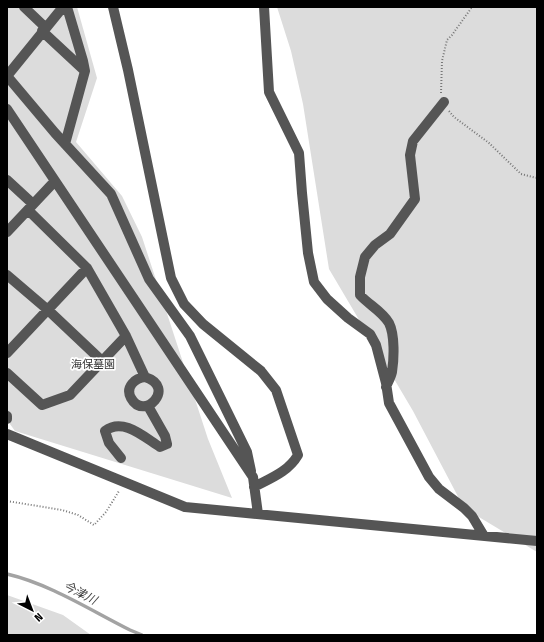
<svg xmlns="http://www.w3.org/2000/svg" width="544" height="642" viewBox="0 0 544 642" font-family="'Fira Sans Condensed','Noto Sans JP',sans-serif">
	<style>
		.green { fill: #dcdcdc }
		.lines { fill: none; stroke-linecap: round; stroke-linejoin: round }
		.stream { stroke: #a3a3a3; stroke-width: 3.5 }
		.path { stroke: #777; stroke-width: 2; stroke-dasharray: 1 2; stroke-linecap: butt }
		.minor { stroke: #555; stroke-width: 10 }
		.labels { text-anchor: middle; stroke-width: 3.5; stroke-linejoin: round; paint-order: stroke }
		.park-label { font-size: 11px; fill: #333; stroke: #fff }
		.water-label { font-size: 12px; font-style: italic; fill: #444; stroke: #fff }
	</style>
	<rect width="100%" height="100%" fill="#fff"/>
	<path class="green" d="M7 7H77L97 78 76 142 122 196 142 237 208 439 232 498 15 431 7 420Z
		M277 7H537V552L464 508 413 411 329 269 303 104 291 51Z
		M7 595 63 615 91 635H7Z"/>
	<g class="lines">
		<path class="stream" d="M7 574C50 584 90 610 130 630L142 635"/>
		<path class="path" d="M441 93 442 61 447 40 452 35 472 7
			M449 111 454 117 489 143 521 174 537 178
			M7 501 62 510 78 515 94 525 106 512 119 491"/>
		<path class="minor" d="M24 7 45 27
			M113 7 128 70 171 278 184 304 203 324 261 371 276 390 298 455C288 472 271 478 254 487
			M264 7 269 92 299 153 302 193 308 253 314 282 327 299 348 318 370 334 376 345 386 383 389 403 429 477 439 489 464 508 472 516 484 536
			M42 31 85 71
			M7 76 55 133 111 194 149 279 190 336 247 452 251 471
			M7 76 63 7
			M7 109 253 477 258 514
			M65 144 85 71 83 61 67 7
			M7 180 33 204
			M28 210 87 268 126 336 145 377C177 387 144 422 131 398 125 387 135 378 145 377
			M7 232 55 181
			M7 275 48 310 102 361
			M7 353 87 268
			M7 373 42 405 70 395 126 336
			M386 387C388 382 391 377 392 372 394 359 395 335 389 323 382 311 369 305 360 295V277L365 257 375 245 390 234 415 199 410 155 413 141 444 102
			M7 416V419
			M7 434 185 507 537 541
			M121 458 109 443 105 431C123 417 144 437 160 447L167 444 165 436 148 406"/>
	</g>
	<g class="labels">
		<g class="park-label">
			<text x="93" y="368">海保墓園</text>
		</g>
		<g class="water-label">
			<text transform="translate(80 593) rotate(27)" y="4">今津川</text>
		</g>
	</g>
	<rect width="544" height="642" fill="none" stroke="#000000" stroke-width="16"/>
	<g transform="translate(32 610) rotate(138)" stroke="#ffffff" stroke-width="3" paint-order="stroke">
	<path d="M0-3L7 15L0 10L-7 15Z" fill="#000000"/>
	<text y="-6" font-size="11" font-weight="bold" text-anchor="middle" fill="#000000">N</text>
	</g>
</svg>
